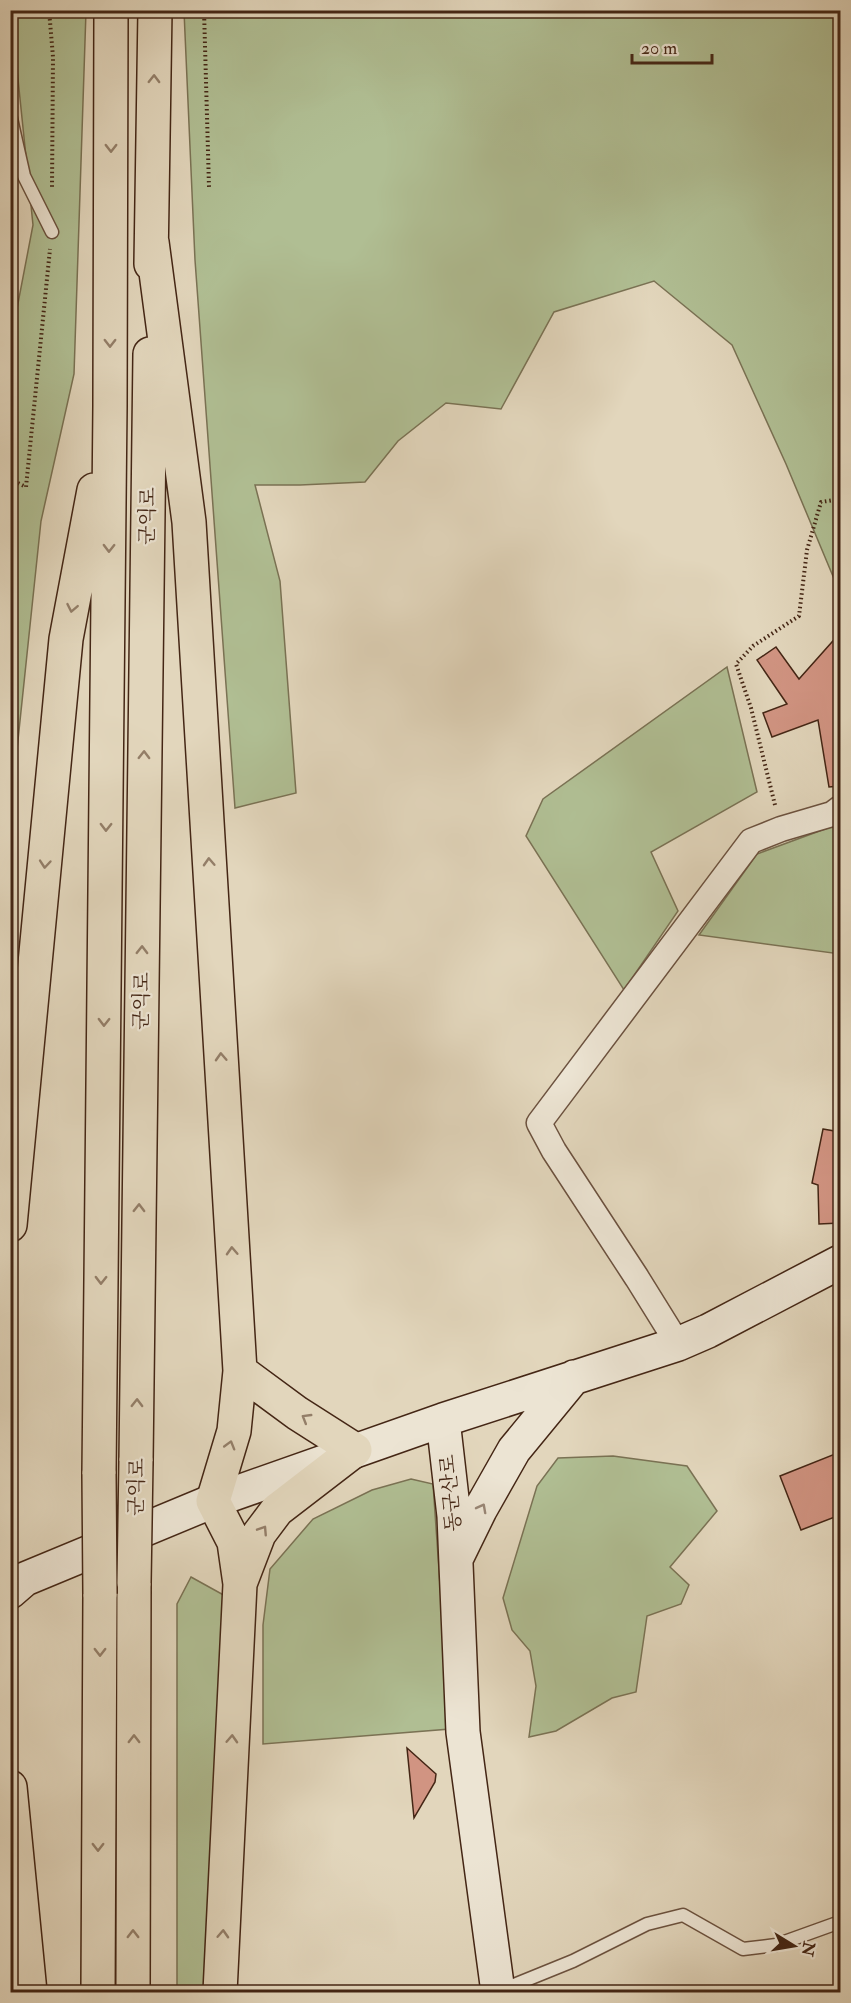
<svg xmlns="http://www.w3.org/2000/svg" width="851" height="2003" viewBox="0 0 851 2003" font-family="'IM FELL Double Pica','Noto Serif KR',serif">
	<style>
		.green { fill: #b0be93; stroke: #7a7254; stroke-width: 1.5 }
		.building { fill: #d19482; stroke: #442615; stroke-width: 1.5 }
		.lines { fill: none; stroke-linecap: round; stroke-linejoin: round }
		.lane-casing { stroke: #6c523f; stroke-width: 15 }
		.street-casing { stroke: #6c523f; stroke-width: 27 }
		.secondary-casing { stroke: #442615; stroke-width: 36 }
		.highway-casing { stroke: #442615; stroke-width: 36 }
		.path { stroke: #442615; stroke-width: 4; stroke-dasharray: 1.5 3; stroke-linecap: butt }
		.lane { stroke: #ece4d3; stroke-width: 12 }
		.street { stroke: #ece4d3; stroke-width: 24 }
		.secondary { stroke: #ece4d3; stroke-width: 33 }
		.highway { stroke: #e2d6bc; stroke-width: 33 }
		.highway-bridge-casing { stroke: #442615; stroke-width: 36; stroke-linecap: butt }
		.highway-bridge { stroke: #e2d6bc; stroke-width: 33 }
		.oneway { stroke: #937e68 }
		.oneway2 { stroke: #988574 }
		.labels { text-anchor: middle; stroke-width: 4.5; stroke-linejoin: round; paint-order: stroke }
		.street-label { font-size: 20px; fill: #442615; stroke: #ece4d3 }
	</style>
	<rect width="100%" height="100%" fill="#e2d6bc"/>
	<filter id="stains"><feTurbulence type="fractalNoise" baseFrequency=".00333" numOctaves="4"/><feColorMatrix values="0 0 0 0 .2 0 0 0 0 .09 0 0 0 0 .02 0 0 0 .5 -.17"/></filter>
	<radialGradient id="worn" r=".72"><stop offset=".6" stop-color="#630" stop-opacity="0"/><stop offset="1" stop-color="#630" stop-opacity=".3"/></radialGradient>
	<path class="green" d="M11 11H86L74 374 41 521 10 816V345L33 225Z
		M184 11H840V593L786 464 732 345 654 281 554 312 501 409 446 403 398 441 365 482 300 485H255L280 581 296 793 235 808 195 260Z
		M727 667 757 792 651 852 678 911 624 990 526 836 543 799Z
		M840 821V954L699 935 757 854 833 826Z
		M613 1456 687 1466 717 1511 670 1567 689 1585 681 1604 647 1616 636 1692 612 1698 556 1731 529 1737 536 1686 530 1651 512 1630 503 1598 537 1486 558 1458Z
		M411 1479 433 1484 450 1729 263 1744V1625L270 1569 313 1519 372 1490Z
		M191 1577 229 1598 233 1992H177V1604Z"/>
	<path class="building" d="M840 633V786L829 787 818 720 772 737 763 713 787 704 757 660 776 647 799 679Z
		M823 1129 840 1132V1223L819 1224 818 1185 812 1183Z
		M840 1452V1515L801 1530 780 1476Z
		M407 1748 436 1774 435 1782 414 1818Z"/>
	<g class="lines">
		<g class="lane-casing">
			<path id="lane" d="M10 114 24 176 52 232
				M499 1991 573 1961 647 1924 683 1915 743 1949 776 1945 840 1922"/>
		</g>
		<g class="street-casing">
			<path id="street" d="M678 1344 637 1278 554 1151 539 1123 751 841 781 829 832 814 840 808"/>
		</g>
		<g class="secondary-casing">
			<path id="secondary" d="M443 1420 454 1516 463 1732 498 1992
				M456 1559 480 1510 514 1450 574 1377
				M10 1592 25 1579 213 1501 443 1420 678 1344 708 1331 840 1262"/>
		</g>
		<g class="highway-casing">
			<path id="highway" d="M152 242 189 522 240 1371 234 1431 213 1501 234 1542 240 1584 220 1992
				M151 264 155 10
				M10 1225 66 639 94 490
				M240 1371 297 1413 355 1450 277 1510 259 1534 241 1581
				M136 1461 150 354
				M99 1474 110 406 111 10
				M10 1787 30 1992
				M98 1992 100 1594
				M133 1992 134 1583"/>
		</g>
		<path class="path" d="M49 10 53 57 52 187
			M204 10 209 187
			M10 479 26 487 50 249
			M775 805 751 708 736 664 753 646 799 616 807 550 821 502 840 499"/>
		<use href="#lane" class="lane"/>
		<use href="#street" class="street"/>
		<use href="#secondary" class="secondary"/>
		<use href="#highway" class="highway"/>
		<g class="highway-bridge-casing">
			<path id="highway-bridge" d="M99 1474 100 1594
				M134 1583 136 1461"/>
		</g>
		<use href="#highway-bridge" class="highway-bridge"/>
	</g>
	<defs><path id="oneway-chevron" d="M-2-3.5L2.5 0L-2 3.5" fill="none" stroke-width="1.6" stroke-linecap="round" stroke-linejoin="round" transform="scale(1.5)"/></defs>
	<g class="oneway">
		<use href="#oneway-chevron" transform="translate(154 79) rotate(-89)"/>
		<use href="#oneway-chevron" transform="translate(111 148) rotate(90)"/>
		<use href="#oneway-chevron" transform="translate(110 343) rotate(90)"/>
		<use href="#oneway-chevron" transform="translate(109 548) rotate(91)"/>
		<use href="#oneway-chevron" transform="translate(72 608) rotate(101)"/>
		<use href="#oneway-chevron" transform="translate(144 755) rotate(-89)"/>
		<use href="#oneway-chevron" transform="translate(106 827) rotate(91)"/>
		<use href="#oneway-chevron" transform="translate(209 862) rotate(-93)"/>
		<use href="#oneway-chevron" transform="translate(45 864) rotate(95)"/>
		<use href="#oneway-chevron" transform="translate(142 950) rotate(-89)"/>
		<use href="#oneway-chevron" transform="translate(104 1022) rotate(91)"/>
		<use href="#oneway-chevron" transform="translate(221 1057) rotate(-93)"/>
		<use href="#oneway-chevron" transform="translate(139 1208) rotate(-89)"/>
		<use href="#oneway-chevron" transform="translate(232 1251) rotate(-93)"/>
		<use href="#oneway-chevron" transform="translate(101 1280) rotate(91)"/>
		<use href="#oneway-chevron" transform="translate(137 1403) rotate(-89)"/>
		<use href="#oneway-chevron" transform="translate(306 1418) rotate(-149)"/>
		<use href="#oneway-chevron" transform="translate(230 1445) rotate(-74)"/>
		<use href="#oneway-chevron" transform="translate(263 1530) rotate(-57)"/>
		<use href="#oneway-chevron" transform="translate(100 1652) rotate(90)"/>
		<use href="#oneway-chevron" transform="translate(134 1739) rotate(-90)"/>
		<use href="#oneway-chevron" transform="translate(232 1739) rotate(-87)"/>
		<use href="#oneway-chevron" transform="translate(98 1847) rotate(90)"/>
		<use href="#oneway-chevron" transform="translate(133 1934) rotate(-90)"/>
		<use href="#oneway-chevron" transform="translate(223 1934) rotate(-87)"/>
	</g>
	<use class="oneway2" href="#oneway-chevron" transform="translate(482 1508) rotate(-62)"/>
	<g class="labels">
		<g class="street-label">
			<text transform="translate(147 516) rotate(-89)" y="7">군익로</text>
			<text transform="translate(141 1001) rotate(-89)" y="7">군익로</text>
			<text transform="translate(136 1487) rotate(-89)" y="7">군익로</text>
			<text transform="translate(450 1493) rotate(-95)" y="7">동군산로</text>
		</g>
	</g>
	<rect width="851" height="2003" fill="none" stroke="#e2d6bc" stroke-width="36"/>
	<rect x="12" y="12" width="827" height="1979" fill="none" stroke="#442615" stroke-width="3"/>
	<rect x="18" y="18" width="815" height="1967" fill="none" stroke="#442615" stroke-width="1.5"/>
	<g transform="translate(794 1946) rotate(101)" stroke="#ece4d3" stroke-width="4.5" paint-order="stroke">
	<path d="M0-4.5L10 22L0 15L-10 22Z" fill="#442615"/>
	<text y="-9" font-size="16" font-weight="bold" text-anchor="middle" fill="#442615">N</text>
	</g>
	<path d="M632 54v9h80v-9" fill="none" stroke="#442615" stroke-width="3"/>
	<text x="641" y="54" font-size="18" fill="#442615" stroke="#ece4d3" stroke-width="4.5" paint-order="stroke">20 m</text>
	<rect width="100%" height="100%" filter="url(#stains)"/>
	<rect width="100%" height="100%" fill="url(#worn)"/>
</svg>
